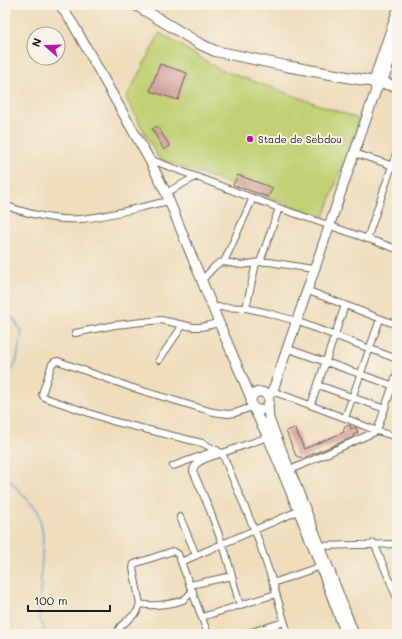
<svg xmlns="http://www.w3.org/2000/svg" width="402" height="639" viewBox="0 0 402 639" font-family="Mali,sans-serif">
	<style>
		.green { fill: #c0d274; stroke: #6e7748 }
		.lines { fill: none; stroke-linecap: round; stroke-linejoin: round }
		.stream { stroke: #61a1d4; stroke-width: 1.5 }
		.building { fill: #d3a09d }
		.street-casing { stroke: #666054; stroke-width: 8 }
		.secondary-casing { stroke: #666054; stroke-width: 11 }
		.primary-casing { stroke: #666054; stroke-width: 12 }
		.street { stroke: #fff; stroke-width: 6 }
		.secondary { stroke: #fff; stroke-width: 9 }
		.primary { stroke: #fff; stroke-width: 10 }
		.poi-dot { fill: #b5179e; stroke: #f7f3e8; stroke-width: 1.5 }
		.labels { text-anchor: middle; stroke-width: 4; stroke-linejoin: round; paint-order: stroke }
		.poi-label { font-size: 10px; fill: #1c1c1c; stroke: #f7f3e8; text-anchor: start }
	</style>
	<rect width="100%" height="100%" fill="#f7f3e8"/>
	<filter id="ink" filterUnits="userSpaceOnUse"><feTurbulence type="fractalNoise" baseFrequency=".025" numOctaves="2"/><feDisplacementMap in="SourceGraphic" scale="8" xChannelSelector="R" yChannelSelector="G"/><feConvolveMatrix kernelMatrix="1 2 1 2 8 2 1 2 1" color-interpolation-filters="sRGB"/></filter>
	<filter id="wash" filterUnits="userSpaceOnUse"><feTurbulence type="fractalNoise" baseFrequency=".012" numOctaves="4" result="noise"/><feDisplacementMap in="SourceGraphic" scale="16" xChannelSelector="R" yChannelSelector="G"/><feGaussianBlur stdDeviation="0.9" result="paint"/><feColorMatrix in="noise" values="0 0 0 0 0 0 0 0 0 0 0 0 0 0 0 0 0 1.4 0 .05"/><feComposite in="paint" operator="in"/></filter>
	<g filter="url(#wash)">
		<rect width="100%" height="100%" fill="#efddbb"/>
		<path class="green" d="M160 33 219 69 359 119 324 217 159 159 126 98Z"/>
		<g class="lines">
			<path class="stream" d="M5 314 12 317 22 331 16 363 5 380
				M5 475 38 511 43 534 39 618 46 634"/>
		</g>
		<g id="blocks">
			<path class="building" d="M160 64 187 73 178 100 150 91Z
				M157 126 170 146 164 150 152 129Z
				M238 175 273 188 268 197 233 185Z
				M350 425 351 429 356 427 358 433 353 435 354 437 303 458 296 456 286 431 295 428 304 449 344 432 343 429 345 428 344 427Z"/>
		</g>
	</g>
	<g filter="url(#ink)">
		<use href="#blocks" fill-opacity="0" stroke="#666054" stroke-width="1"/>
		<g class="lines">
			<g class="street-casing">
				<path id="street" d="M354 153 397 167
					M149 159 279 208 397 249
					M166 193 195 177
					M5 205C26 214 58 221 81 219 111 216 140 207 169 201
					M367 239 397 151
					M224 262 253 198
					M260 262 279 208
					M202 280 215 266 219 263 224 262 242 265 260 262H269L313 269
					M306 290 397 325
					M213 307 246 308 268 313 296 321 397 359
					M246 308 256 263
					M75 333 115 325 161 320 193 327H201L219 323
					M286 348 397 387
					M159 360 183 325
					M318 385 385 409
					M272 391 345 418 377 431 397 437
					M311 405 345 305
					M252 407 235 413 228 414 213 412 130 387 58 361 54 362 52 364 42 394 43 396 46 398 112 421 202 443 222 453 257 536 273 583 288 634
					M345 418 380 319
					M173 466 217 450
					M290 470 377 431 397 373
					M180 517 196 555
					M374 543 397 598
					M317 546 397 544
					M181 562 298 511
					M273 583 321 566
					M190 585 232 576
					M140 604C150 607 173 604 183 600 186 598 190 594 193 591
					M240 606 226 554 209 508 193 471C194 464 199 462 205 459L268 437
					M202 617 276 594
					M118 631 120 627 137 612 140 604 133 568 134 564 173 551 178 554 208 634
					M245 634 284 622"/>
			</g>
			<g class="secondary-casing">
				<path id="secondary" d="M60 5 73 24 111 92 149 159 166 193 219 323 251 398
					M376 89 374 82 377 71 397 12
					M251 401a9 9 0 1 1 18 0a9 9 0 1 1-18 0Z
					M268 397 274 387 376 90C388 75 391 55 397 37
					M268 406 269 419 320 546 354 634
					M254 409 268 437 313 546 346 634"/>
			</g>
			<g class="primary-casing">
				<path id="primary" d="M136 5 200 44 215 51 286 66 397 86"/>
			</g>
			<use href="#street" class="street"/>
			<use href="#secondary" class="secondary"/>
			<use href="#primary" class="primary"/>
		</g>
	</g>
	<circle class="poi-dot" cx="250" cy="139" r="4"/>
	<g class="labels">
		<g class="poi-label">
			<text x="258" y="143">Stade de Sebdou</text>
		</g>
	</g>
	<rect width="402" height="639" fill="none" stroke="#f7f3e8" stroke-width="20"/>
	<g transform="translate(46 46) rotate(290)"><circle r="19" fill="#f7f3e8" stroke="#9f9d96"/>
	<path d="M0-3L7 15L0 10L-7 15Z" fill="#b5179e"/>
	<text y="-6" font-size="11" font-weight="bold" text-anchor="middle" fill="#1c1c1c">N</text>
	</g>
	<path d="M28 605v6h82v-6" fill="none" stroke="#1c1c1c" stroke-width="2"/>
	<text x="34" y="605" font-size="12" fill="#1c1c1c" stroke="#f7f3e8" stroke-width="3" paint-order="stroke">100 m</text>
</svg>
